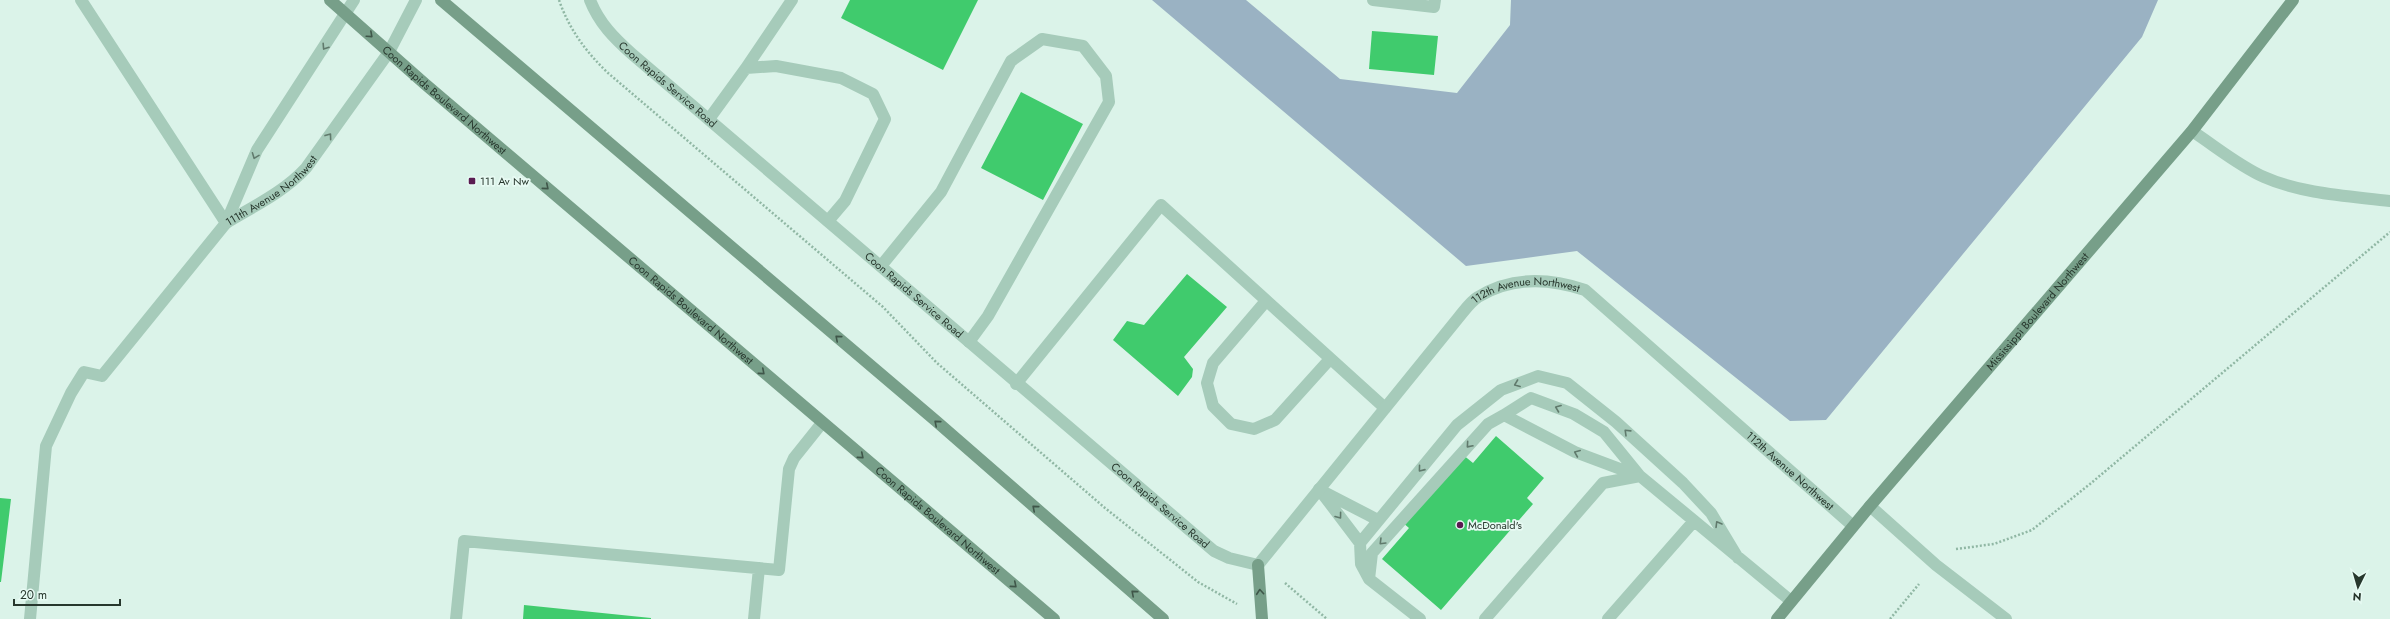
<svg xmlns="http://www.w3.org/2000/svg" width="2390" height="619" viewBox="0 0 2390 619" font-family="Jost,sans-serif">
	<style>
		.green { fill: #9ab2c3 }
		.building { fill: #40cb6d }
		.lines { fill: none; stroke-linecap: round; stroke-linejoin: round }
		.path { stroke: #90b7a4; stroke-width: 2.5; stroke-dasharray: 2 2; stroke-linecap: butt }
		.lane { stroke: #a6cbba; stroke-width: 12 }
		.street { stroke: #a6cbba; stroke-width: 12 }
		.secondary { stroke: #779f89; stroke-width: 12 }
		.oneway { stroke: #3f5649 }
		.oneway2 { stroke: #607a6c }
		.poi-dot { fill: #5a1b51; stroke: #e7faf3; stroke-width: 1.5 }
		.labels { text-anchor: middle; stroke-width: 3.5; stroke-linejoin: round; paint-order: stroke }
		.street-label { font-size: 11px; fill: #27372d; stroke: #e7faf3 }
		.poi-label { font-size: 11px; fill: #27372d; stroke: #e7faf3; text-anchor: start }
	</style>
	<rect width="100%" height="100%" fill="#dbf3e9"/>
	<path class="green" d="M1152 0H1246L1340 79 1457 93 1510 25 1511 0H2158L2142 37 1826 420 1790 421 1577 251 1466 266Z"/>
	<path class="building" d="M850 0H978L943 70 841 18Z
		M1372 31 1438 36 1434 75 1369 69Z
		M1021 92 1083 124 1043 200 981 168Z
		M1187 274 1227 307 1184 357 1193 369 1192 377 1178 396 1113 340 1127 321 1144 325Z
		M1496 436 1544 478 1527 498 1533 504 1441 610 1382 559 1409 528 1402 522 1462 454 1473 463Z
		M0 498 11 499 1 582H0Z
		M524 605 651 618V619H523Z"/>
	<g class="lines">
		<path class="path" d="M559 0C569 29 586 52 608 73L883 307 937 363 1105 508 1198 582 1237 604
			M1956 549 1994 544 2032 530 2090 484 2390 232
			M1285 583 1327 619
			M1890 619 1919 584"/>
		<path class="lane" d="M1373 0 1434 7 1435 0
			M746 68 792 0
			M709 119 746 68 776 66 841 78 873 94 885 119 845 201 828 221
			M881 266 941 192 1011 61 1042 39 1083 46 1106 76 1109 102 988 316 969 342
			M1266 301 1213 363 1207 383 1213 406 1231 424 1254 429 1275 420 1330 359
			M1016 384 1161 205 1385 408
			M1504 415 1531 398 1574 414 1604 432 1639 475
			M1319 489 1360 543
			M1322 491 1378 520
			M1870 506 1936 565 2006 619
			M1369 579 1372 553 1488 424 1504 415 1575 452 1639 476
			M30 619 46 446 71 393 84 372 102 376 226 223 81 0
			M456 619 464 541 779 570 789 469 794 458 822 423
			M754 619 759 568
			M1420 619 1369 579 1361 564 1360 543 1457 425 1501 390 1538 376 1567 383 1616 422 1683 483 1711 513 1738 558
			M1485 619 1603 483 1640 476 1791 601
			M1608 619 1694 521"/>
		<g class="street">
			<path id="s1" d="M590 0C599 23 614 38 632 54L1214 551 1229 558 1258 565 1459 317C1464 311 1471 301 1478 297 1512 276 1549 278 1585 290L1853 526"/>
			<path d="M2192 131C2215 146 2239 166 2264 177 2302 194 2349 196 2390 201"/>
			<path id="s2" d="M226 223C254 206 284 192 306 168L389 52 416 0"/>
			<path d="M226 223 257 150 354 0"/>
		</g>
		<g class="secondary">
			<path id="s3" d="M330 0 425 84 1054 619"/>
			<path d="M441 0 936 421 1163 619"/>
			<path d="M1258 565 1262 619"/>
			<path id="s4" d="M1777 619 1870 506 2192 131 2293 0"/>
		</g>
	</g>
	<defs><path id="oneway-chevron" d="M-2-3.5L2.5 0L-2 3.5" fill="none" stroke-width="1.6" stroke-linecap="round" stroke-linejoin="round"/></defs>
	<g class="oneway">
		<use href="#oneway-chevron" transform="translate(370 35) rotate(42)"/>
		<use href="#oneway-chevron" transform="translate(546 187) rotate(40)"/>
		<use href="#oneway-chevron" transform="translate(838 338) rotate(-139)"/>
		<use href="#oneway-chevron" transform="translate(762 372) rotate(41)"/>
		<use href="#oneway-chevron" transform="translate(937 423) rotate(-139)"/>
		<use href="#oneway-chevron" transform="translate(861 456) rotate(40)"/>
		<use href="#oneway-chevron" transform="translate(1035 508) rotate(-139)"/>
		<use href="#oneway-chevron" transform="translate(1014 585) rotate(40)"/>
		<use href="#oneway-chevron" transform="translate(1260 592) rotate(-95)"/>
		<use href="#oneway-chevron" transform="translate(1134 593) rotate(-139)"/>
	</g>
	<g class="oneway2">
		<use href="#oneway-chevron" transform="translate(325 47) rotate(123)"/>
		<use href="#oneway-chevron" transform="translate(329 136) rotate(-54)"/>
		<use href="#oneway-chevron" transform="translate(255 156) rotate(111)"/>
		<use href="#oneway-chevron" transform="translate(1517 384) rotate(159)"/>
		<use href="#oneway-chevron" transform="translate(1558 408) rotate(-159)"/>
		<use href="#oneway-chevron" transform="translate(1627 432) rotate(-136)"/>
		<use href="#oneway-chevron" transform="translate(1469 445) rotate(131)"/>
		<use href="#oneway-chevron" transform="translate(1577 453) rotate(-157)"/>
		<use href="#oneway-chevron" transform="translate(1421 469) rotate(129)"/>
		<use href="#oneway-chevron" transform="translate(1339 516) rotate(53)"/>
		<use href="#oneway-chevron" transform="translate(1718 524) rotate(-121)"/>
		<use href="#oneway-chevron" transform="translate(1382 542) rotate(135)"/>
	</g>
	<g class="poi-dot">
		<rect x="468" y="177" width="8" height="8" rx="2"/>
		<circle cx="1460" cy="525" r="4"/>
	</g>
	<g class="labels">
		<g class="street-label">
			<text dy="4" stroke="none"><textPath href="#s1" startOffset="116">Coon Rapids Service Road</textPath></text>
			<text dy="4" stroke="none"><textPath href="#s3" startOffset="152">Coon Rapids Boulevard Northwest</textPath></text>
			<text dy="4" stroke="none"><textPath href="#s2" startOffset="56">111th Avenue Northwest</textPath></text>
			<text dy="4" stroke="none"><textPath href="#s1" startOffset="440">Coon Rapids Service Road</textPath></text>
			<text dy="4" stroke="none"><textPath href="#s1" startOffset="1277">112th Avenue Northwest</textPath></text>
			<text dy="4" stroke="none"><textPath href="#s3" startOffset="476">Coon Rapids Boulevard Northwest</textPath></text>
			<text dy="4" stroke="none"><textPath href="#s4" startOffset="403">Mississippi Boulevard Northwest</textPath></text>
			<text dy="4" stroke="none"><textPath href="#s1" startOffset="1612">112th Avenue Northwest</textPath></text>
			<text dy="4" stroke="none"><textPath href="#s1" startOffset="764">Coon Rapids Service Road</textPath></text>
			<text dy="4" stroke="none"><textPath href="#s3" startOffset="800">Coon Rapids Boulevard Northwest</textPath></text>
		</g>
		<g class="poi-label">
			<text x="480" y="185">111 Av Nw</text>
			<text x="1468" y="529">McDonald's</text>
		</g>
	</g>
	<g transform="translate(2358 587) rotate(185)" stroke="#e7faf3" stroke-width="3" paint-order="stroke">
	<path d="M0-3L7 15L0 10L-7 15Z" fill="#27372d"/>
	<text y="-6" font-size="11" font-weight="bold" text-anchor="middle" fill="#27372d">N</text>
	</g>
	<path d="M14 599v6h106v-6" fill="none" stroke="#27372d" stroke-width="2"/>
	<text x="20" y="599" font-size="12" fill="#27372d" stroke="#e7faf3" stroke-width="3" paint-order="stroke">20 m</text>
</svg>
